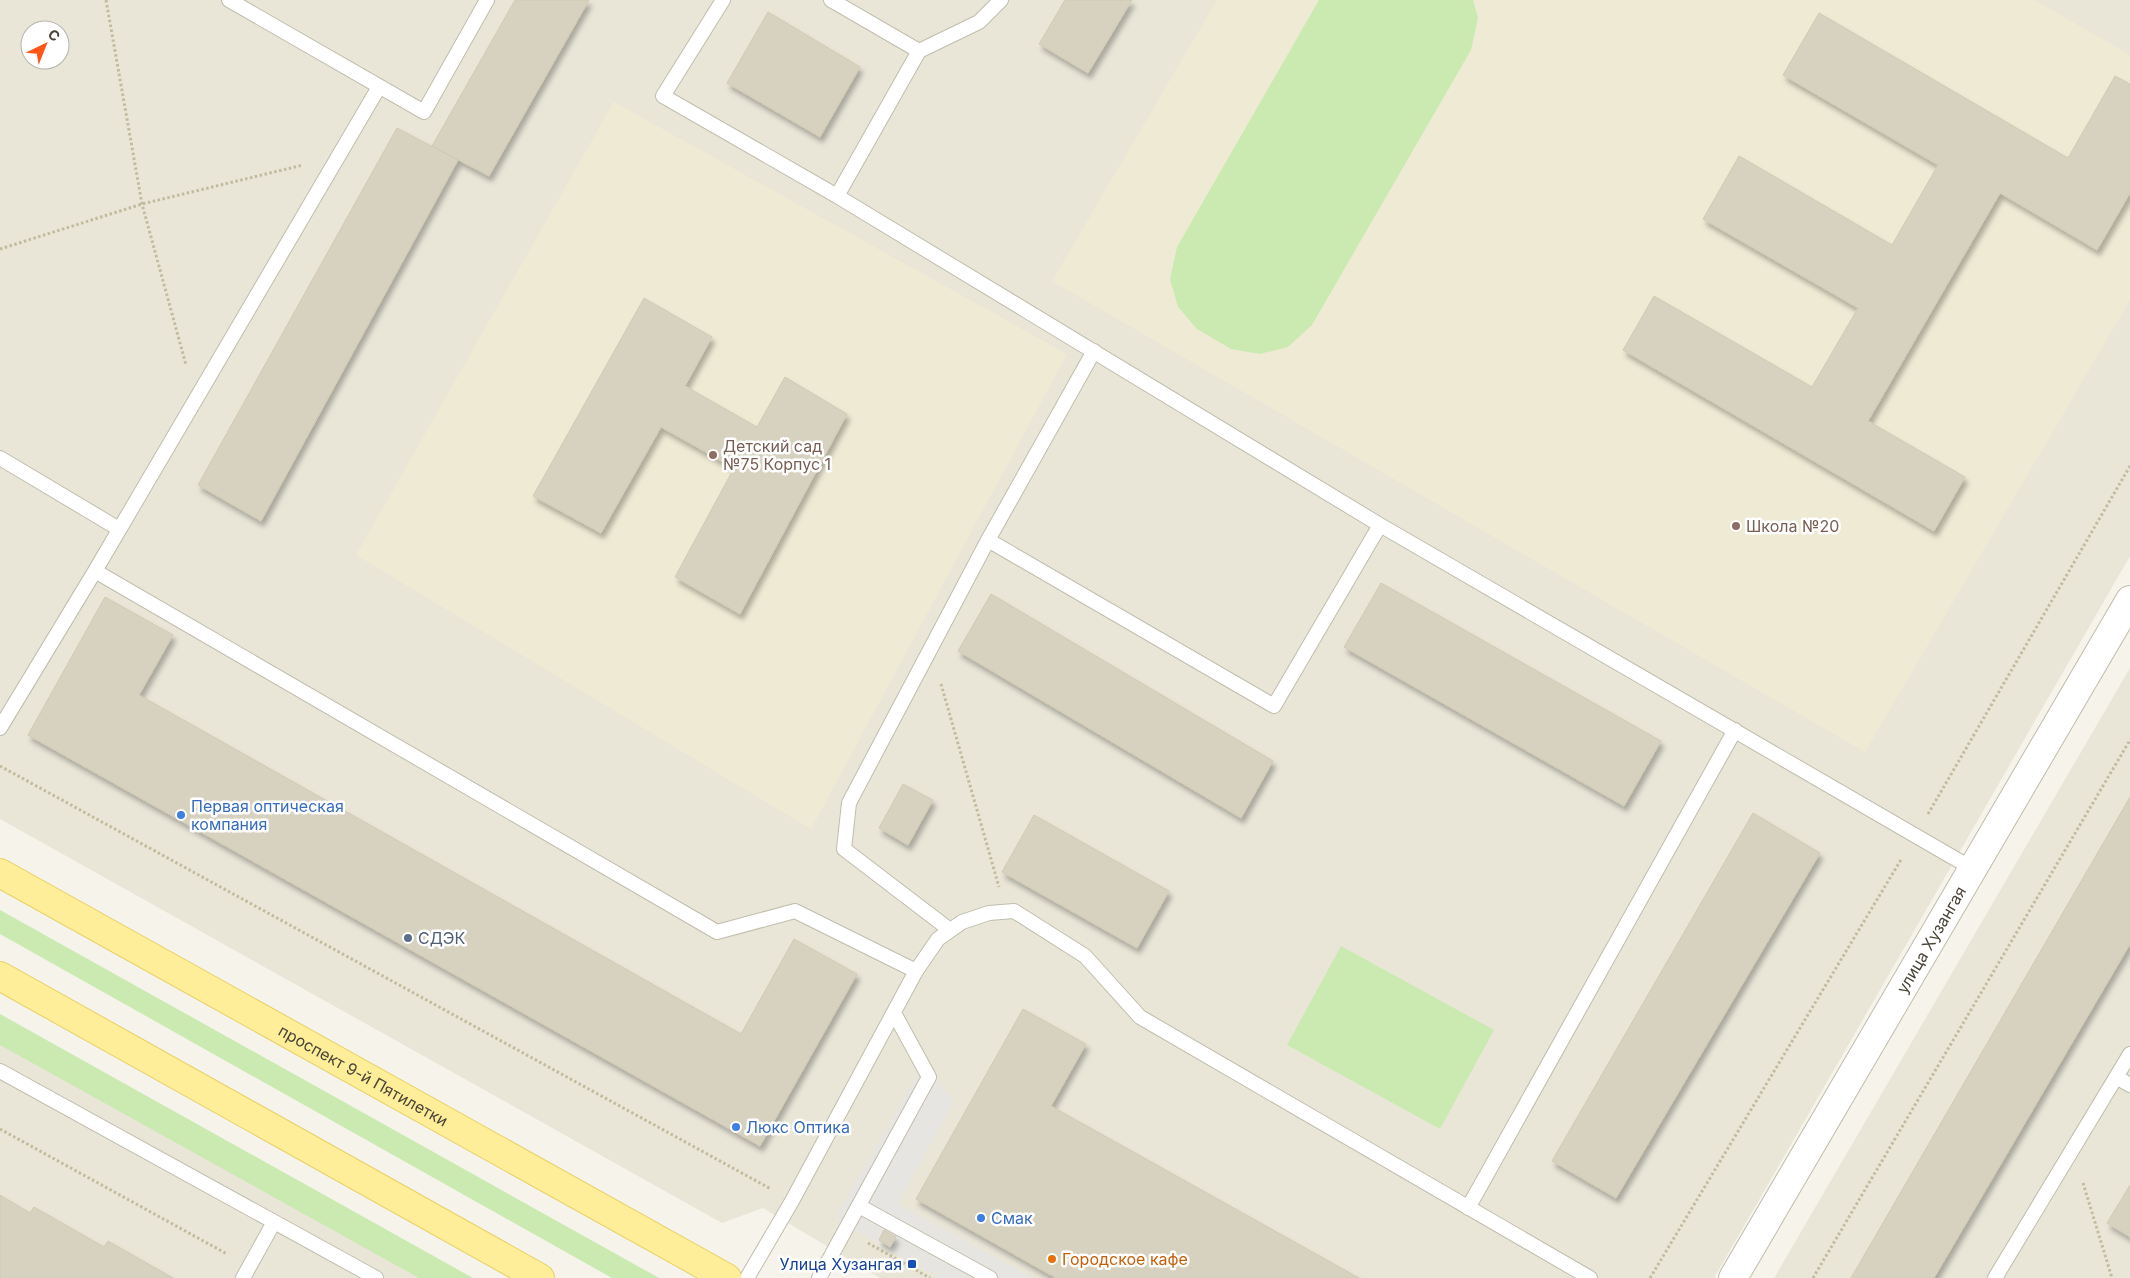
<svg xmlns="http://www.w3.org/2000/svg" width="2130" height="1278" viewBox="0 0 2130 1278" font-family="Inter,sans-serif">
	<style>
		.residential { fill: #e9e6d8; fill-rule: evenodd }
		.education { fill: #efead4 }
		.green { fill: #caeab2 }
		.parking { fill: #e7e5e2 }
		.building { fill: #d7d1bf; stroke: #d2cab2; filter: url(#shadow) }
		.lines { fill: none; stroke-linecap: round; stroke-linejoin: round }
		.lane-casing { stroke: #c1bdac; stroke-width: 16 }
		.street-casing { stroke: #c1bdac; stroke-width: 30 }
		.primary-casing { stroke: #e7d066; stroke-width: 30 }
		.path { stroke: #c3bb9d; stroke-width: 3; stroke-dasharray: 2.5 2.5; stroke-linecap: butt }
		.lane { stroke: #fff; stroke-width: 14 }
		.street { stroke: #fff; stroke-width: 28 }
		.primary { stroke: #fe9; stroke-width: 28 }
		.education-dot { fill: #8d6e63; stroke: #fff; stroke-width: 2 }
		.shop-dot { fill: #3f7fe0; stroke: #fff; stroke-width: 2 }
		.service-dot { fill: #5c6f8a; stroke: #fff; stroke-width: 2 }
		.food-dot { fill: #e8710a; stroke: #fff; stroke-width: 2 }
		.transit-dot { fill: #1a4fb4; stroke: #fff; stroke-width: 2 }
		.labels { text-anchor: middle; stroke-width: 5; stroke-linejoin: round; paint-order: stroke }
		.education-label { font-size: 16px; fill: #785e54; stroke: #fff; text-anchor: start }
		.shop-label { font-size: 16px; fill: #366cbe; stroke: #fff; text-anchor: start }
		.service-label { font-size: 16px; fill: #4e5e75; stroke: #fff; text-anchor: start }
		.street-label { font-size: 16px; fill: #4a4538; stroke: #fff }
		.food-label { font-size: 16px; fill: #c56008; stroke: #fff; text-anchor: start }
		.transit-label { font-size: 16px; fill: #164399; stroke: #fff; text-anchor: end }
	</style>
	<defs>
		<filter id="shadow"><feDropShadow dx="3" dy="5.5" stdDeviation="2.5" flood-color="#0004"/></filter>
	</defs>
	<rect width="100%" height="100%" fill="#f5f3ea"/>
	<path class="residential" d="M0 0H2130V556L1714 1278H880L763 1208 722 1223 0 819ZM30 30H60V60H30Z
		M2130 668V1278H1774Z
		M0 1026 458 1278H0Z"/>
	<path class="education" d="M1217 0H2034L2130 55V300L1865 752 1052 281Z
		M614 102 1067 354 811 829 356 555Z"/>
	<path class="green" d="M1319 0H1473L1478 18 1471 50 1312 325 1288 347 1260 354 1231 349 1197 329 1178 307 1170 279 1177 247Z
		M0 910 659 1278H612L0 934Z
		M1341 946 1494 1030 1440 1129 1287 1045Z
		M0 1014 473 1278H419L0 1045Z"/>
	<path class="parking" d="M924 1063 954 1101 897 1204 1033 1278H940L835 1219Z"/>
	<path class="building" d="M515 0H589L489 176 432 146Z
		M1065 0H1132L1088 73 1039 44Z
		M768 12 860 67 820 137 727 83Z
		M1819 13 2068 158 2115 76 2130 84V193L2097 250 2000 193 1868 421 1965 477 1934 531 1623 350 1654 296 1812 387 1858 308 1703 219 1739 156 1892 245 1938 165 1783 75Z
		M397 128 458 160 261 521 198 485Z
		M644 298 712 337 685 386 757 427 785 377 847 414 740 614 675 577 734 468 661 427 601 533 533 496Z
		M1381 583 1661 741 1624 806 1344 647Z
		M991 594 1273 761 1241 818 958 651Z
		M105 597 173 635 139 695 741 1034 794 939 857 974 760 1146 28 735Z
		M903 784 933 800 908 845 879 828Z
		M2130 797V944L1934 1278H1851Z
		M1753 813 1820 853 1616 1198 1552 1161Z
		M1034 815 1169 891 1137 948 1002 872Z
		M1023 1009 1086 1044 1051 1106 1359 1278H1056L916 1199Z
		M2130 1185V1237L2107 1223Z
		M0 1195 30 1213 34 1207 104 1247 108 1241 173 1278H0Z
		M884 1230 896 1237 890 1247 879 1240Z"/>
	<g class="lines">
		<g class="lane-casing">
			<path id="lane" d="M229 0 424 112 487 0
				M723 0 663 96 837 196 1380 525 1973 869
				M831 0 919 51 837 196
				M919 51 979 22 1001 0
				M0 458 119 529
				M988 540 1094 351
				M95 571 717 932 795 911 916 971 938 939 962 922 989 913 1014 911 1085 956 1140 1017 1590 1278
				M0 728 95 571 379 87
				M950 930 844 849 849 803 988 540 1274 706 1380 525
				M0 1071 376 1278
				M2116 1077 2130 1085
				M859 1206 990 1278
				M1468 1208 1735 730
				M243 1278 274 1222
				M747 1278 792 1201 916 971
				M819 1278 929 1077 894 1013
				M1995 1278 2130 1054"/>
		</g>
		<g class="street-casing">
			<g id="street">
				<path id="s1" d="M1733 1278 2130 600"/>
			</g>
		</g>
		<g class="primary-casing">
			<g id="primary">
				<path id="s2" d="M0 873 727 1278"/>
				<path d="M0 976 540 1278"/>
			</g>
		</g>
		<path class="path" d="M106 0 142 204 186 365
			M0 249 142 204 303 165
			M941 684 999 887
			M0 766 771 1189
			M1928 814 2130 466
			M0 1129 227 1254
			M2083 1183 2112 1278
			M868 1243 930 1278
			M1650 1278 1902 858
			M1813 1278 2130 740"/>
		<use href="#lane" class="lane"/>
		<use href="#street" class="street"/>
		<use href="#primary" class="primary"/>
	</g>
	<g class="education-dot">
		<circle cx="713" cy="455" r="5"/>
		<circle cx="1736" cy="526" r="5"/>
	</g>
	<g class="shop-dot">
		<circle cx="181" cy="815" r="5"/>
		<circle cx="736" cy="1127" r="5"/>
		<circle cx="981" cy="1218" r="5"/>
	</g>
	<circle class="service-dot" cx="408" cy="938" r="5"/>
	<circle class="food-dot" cx="1052" cy="1259" r="5"/>
	<rect class="transit-dot" x="907" y="1259" width="10" height="10" rx="2.5"/>
	<g class="labels">
		<g class="education-label">
			<text x="723" y="452">Детский сад<tspan x="723" dy="18">№75 Корпус 1</tspan></text>
			<text x="1746" y="532">Школа №20</text>
		</g>
		<g class="shop-label">
			<text x="191" y="812">Первая оптическая<tspan x="191" dy="18">компания</tspan></text>
			<text x="746" y="1133">Люкс Оптика</text>
			<text x="991" y="1224">Смак</text>
		</g>
		<g class="service-label">
			<text x="418" y="944">СДЭК</text>
		</g>
		<g class="street-label">
			<text dy="6" stroke="none"><textPath href="#s1" startOffset="392">улица Хузангая</textPath></text>
			<text dy="6" stroke="none"><textPath href="#s2" startOffset="416">проспект 9-й Пятилетки</textPath></text>
		</g>
		<g class="food-label">
			<text x="1062" y="1265">Городское кафе</text>
		</g>
		<g class="transit-label">
			<text x="902" y="1270">Улица Хузангая</text>
		</g>
	</g>
	<g transform="translate(45 45) rotate(43)"><circle r="24" fill="#ffffff" stroke="#b7b5af"/>
	<path d="M0-4L9 19L0 12L-9 19Z" fill="#ff5618"/>
	<text y="-8" font-size="14" font-weight="bold" text-anchor="middle" fill="#4a4538">С</text>
	</g>
</svg>
